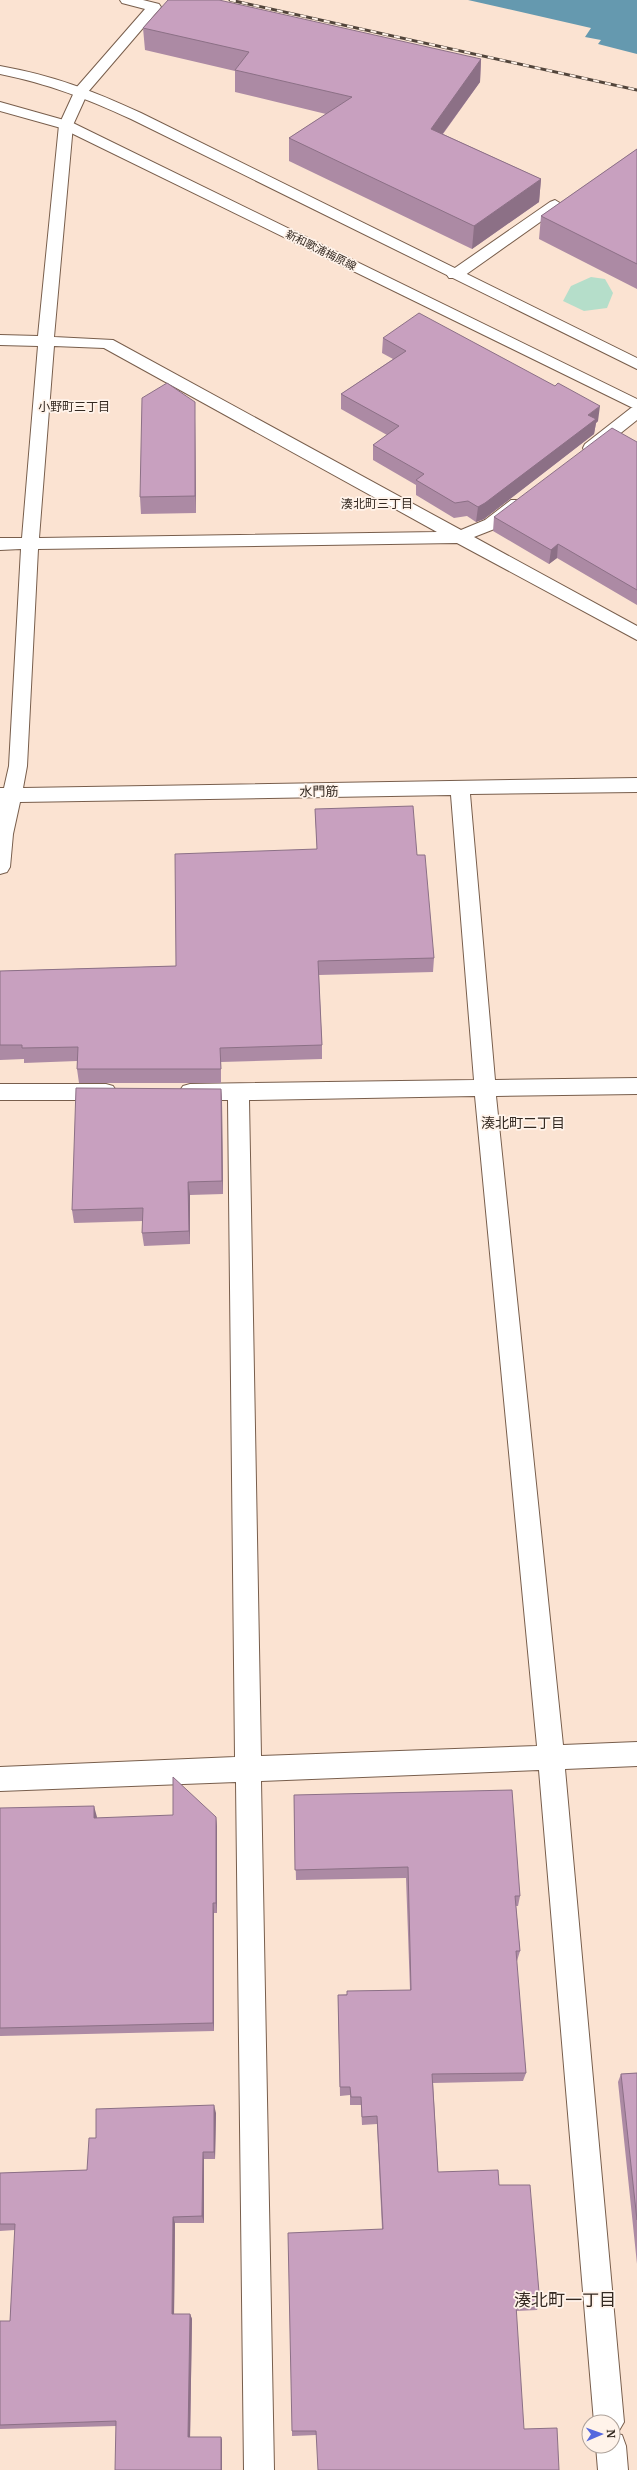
<svg xmlns="http://www.w3.org/2000/svg" width="637" height="2470" viewBox="0 0 637 2470" font-family="Merriweather,'Noto Sans JP',serif">
	<style>
		.green { fill: #b5deca }
		.water { fill: #6599af }
		.lines { fill: none; stroke-linecap: round; stroke-linejoin: round }
		.minor-casing { stroke: #785e4c; stroke-width: 2 }
		.major-casing { stroke: #785e4c; stroke-width: 2 }
		.minor { fill: #fff; fill-rule: evenodd }
		.major { fill: #fff; fill-rule: evenodd }
		.rail-casing { stroke: #52453b; stroke-width: 3 }
		.rail { stroke: #fff3ea; stroke-width: 2; stroke-dasharray: 6; stroke-linecap: butt }
		.wall { fill: #ac8aa4 }
		.shaded-wall { fill: #8c7086 }
		.building { fill: #c8a0bf; stroke: #8c7086 }
		.labels { text-anchor: middle; stroke-width: 3.5; stroke-linejoin: round; paint-order: stroke }
		.far-street-label { font-size: 11px; fill: #342921; stroke: #fff3ea }
		.far-neighbourhood-label { font-size: 12px; fill: #342921; stroke: #fff3ea }
		.street-label { font-size: 13px; fill: #342921; stroke: #fff3ea }
		.neighbourhood-label { font-size: 14px; fill: #342921; stroke: #fff3ea }
		.near-neighbourhood-label { font-size: 17px; fill: #342921; stroke: #fff3ea }
	</style>
	<rect width="100%" height="100%" fill="#fbe3d2"/>
	<path class="green" d="M591 277 605 279 613 293 607 308 584 311 563 301 571 286Z"/>
	<path class="water" d="M468 0H637V54L598 44 601 40 585 37 591 28Z"/>
	<g class="lines">
		<g class="minor-casing">
			<path id="minor" d="M120 0H143L159 4 161 7 88 92 73 125 54 337 113 340 461 530 485 520 511 500H523L526 504 523 508 497 528 474 537 637 626V640L457 543 38 549 27 766 23 788 637 778V792L470 794 495 1080 637 1078V1094L496 1096 563 1745 637 1742V1766L565 1769 624 2422 617 2434 622 2435 626 2446 628 2470H598L596 2446H613V2422H594L539 1770 261 1781 274 2470H244L236 1782 0 1791V1767L235 1757 228 1100H190L183 1098 179 1092 183 1086 190 1084 474 1080 451 795 20 802 13 834 10 867 7 872 0 874V788H4L9 766 21 549 0 550V538H22L38 346 0 345V335L38 336 59 125 76 88 145 9 122 3ZM54 346 104 348 437 532 39 538ZM475 1096 537 1746 261 1756 249 1100Z
				M555 200 563 205 560 208 461 278H449L447 275 449 272 550 202Z
				M637 407V420L597 452H585L583 448 585 444 631 408Z
				M0 1084H106L113 1086 117 1092 113 1098 106 1100H0Z"/>
		</g>
		<g class="major-casing">
			<path id="major" d="M0 66C55 76 91 90 141 113L637 358V369L131 119C85 98 49 84 0 74Z
				M0 102 71 122 637 399V410L61 128 0 111Z"/>
		</g>
		<use href="#minor" class="minor"/>
		<use href="#major" class="major"/>
		<g class="rail-casing">
			<path id="rail" d="M230 0 637 90"/>
		</g>
		<use href="#rail" class="rail"/>
	</g>
	<path class="wall" d="M143 28 481 59 480 82 443 134 541 179 539 202 472 249 289 161V138L326 114 235 92V71L145 50Z
		M637 149V289L539 239 541 216Z
		M383 338 598 421 596 423 594 434 484 519 476 522 467 516 454 518 416 495V485L373 460V445L387 435 341 409V394L393 359 382 353Z
		M195 418 196 513 141 514 140 497Z
		M637 442V605L557 558 549 564 493 531 494 517Z
		M315 809 417 855 434 958 433 972 319 975 322 1045V1059L221 1062V1083H79L77 1069V1061L24 1063V1059L0 1060V971L176 966 317 849Z
		M221 1089 222 1102 223 1194 190 1195V1244L144 1246 142 1233 143 1221 74 1223 72 1210Z
		M294 1795 520 1896 518 1906H516L520 1951 517 1961H516L526 2073 523 2081 433 2083 438 2172 499 2185 540 2304 537 2310 516 2311 316 2435 292 2436V2431L382 2229 377 2124 362 2125 361 2105H350V2095L340 2096 338 1995 410 1990 406 1878 296 1880Z
		M0 1808 97 1818 216 1817 217 1827V1913H214V2031L0 2036Z
		M637 2073V2264L618 2082 621 2074Z
		M216 2113 215 2159H204V2223H175L174 2314H190L192 2319 190 2437H221L222 2440V2470L116 2426 0 2429V2321H10L15 2230 0 2231V2173L87 2170 96 2138Z"/>
	<path class="shaded-wall" d="M481 59 480 82 430 151 431 129Z
		M541 179 539 202 472 249 474 226Z
		M195 402V418L196 513 195 496Z
		M600 406 598 421 596 423 594 434 484 519 476 522 478 507 588 415Z
		M558 544 557 558 549 564 551 550Z
		M221 1089 222 1102 223 1194 222 1181Z
		M188 1182 190 1195V1244L189 1231Z
		M94 1806 97 1817V1828L94 1818Z
		M216 1817 217 1827V1913L216 1903Z
		M213 1903 214 1913V2031L213 2023Z
		M214 2105 216 2113 215 2159 214 2152Z
		M203 2152 204 2159V2223L202 2216Z
		M173 2217 175 2223 174 2320 172 2314Z
		M190 2314 192 2319 190 2441 188 2437Z
		M221 2437 222 2440V2470H221Z"/>
	<path class="building" d="M168 0H219L481 59 431 129 541 179 474 226 289 138 352 97 235 70 249 52 143 28Z
		M637 149V264L541 216Z
		M419 313 555 386 558 383 600 406 588 415 596 419 485 503 478 507 468 501 455 503 416 480 424 474 373 445 399 426 341 394 406 351 383 338Z
		M167 383 195 402V496L140 497 142 398Z
		M612 428 637 442V590L558 544 551 550 494 517Z
		M413 806 417 855H425L434 958 318 961 322 1045 220 1048 221 1069H77L78 1047 22 1048V1045H0V971L176 966 175 854 317 849 315 809Z
		M76 1088 221 1089 222 1181 188 1182 189 1231 142 1233 143 1208 72 1210Z
		M173 1777 216 1817V1903H213V2023L0 2028V1808L94 1806V1818L173 1815Z
		M512 1790 520 1896H515L520 1951H516L526 2073 432 2074 438 2172 498 2170 499 2185H530L540 2304 516 2305 524 2429 557 2428 559 2470H318L316 2431H292L288 2233 383 2229 377 2116 362 2117 361 2097H351L350 2087H340L338 1995H347V1991L411 1990 408 1867 295 1870 294 1795Z
		M637 2073V2220L621 2074Z
		M214 2105V2152H203L202 2216 173 2217 172 2314H190L188 2437H221V2470H115L116 2421 0 2425V2321H10L15 2224H0V2173L87 2170 89 2138H96V2109Z"/>
	<g class="labels">
		<g class="far-street-label">
			<text transform="translate(321 250) rotate(26)" y="4">新和歌浦梅原線</text>
		</g>
		<g class="far-neighbourhood-label">
			<text x="74" y="411">小野町三丁目</text>
			<text x="377" y="508">湊北町三丁目</text>
		</g>
		<g class="street-label">
			<text transform="translate(319 791) rotate(-1)" y="5">水門筋</text>
		</g>
		<g class="neighbourhood-label">
			<text x="523" y="1128">湊北町二丁目</text>
		</g>
		<g class="near-neighbourhood-label">
			<text x="565" y="2306">湊北町一丁目</text>
		</g>
	</g>
	<g transform="translate(601 2434) rotate(88)"><circle r="19" fill="#fff3ea" stroke="#aea29a"/>
	<path d="M0-3L7 15L0 10L-7 15Z" fill="#5568de"/>
	<text y="-6" font-size="11" font-weight="bold" text-anchor="middle" fill="#342921">N</text>
	</g>
</svg>
